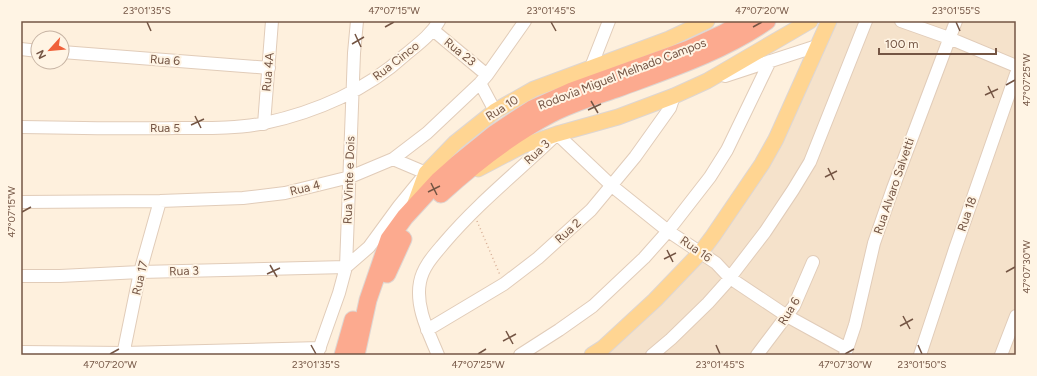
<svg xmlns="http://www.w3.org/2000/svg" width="1037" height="376" viewBox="0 0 1037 376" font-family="Figtree,sans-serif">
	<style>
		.residential { fill: #f5e2cb }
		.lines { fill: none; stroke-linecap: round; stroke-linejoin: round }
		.minor-casing { stroke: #e1ccb9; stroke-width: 14 }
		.major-casing { stroke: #ded6d2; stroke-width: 17 }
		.highway-casing { stroke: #ded6d2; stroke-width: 19 }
		.path { stroke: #d8b097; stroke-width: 1.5; stroke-dasharray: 1 3; stroke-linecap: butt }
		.minor { stroke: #fff; stroke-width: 12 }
		.major { stroke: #ffd592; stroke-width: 15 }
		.highway { stroke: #fcaa8f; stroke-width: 17 }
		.ticks { fill: none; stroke: #745544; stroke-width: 1.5 }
		.labels { text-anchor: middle; stroke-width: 4; stroke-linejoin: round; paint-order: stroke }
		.street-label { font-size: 12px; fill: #745544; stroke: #fff4e4 }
		.neatline { fill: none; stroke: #745544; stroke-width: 1.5 }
		.ticks-label { font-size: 10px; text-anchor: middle; fill: #745544 }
	</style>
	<rect width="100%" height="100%" fill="#fef0dd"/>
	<path class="residential" d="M834 21H1016V355H594L618 339 745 194Z"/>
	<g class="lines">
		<g class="minor-casing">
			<path id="minor" d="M901 21 949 38 1016 66
				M433 30 487 75
				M21 49 38 51
				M62 52 269 68
				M591 67 609 21
				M725 76 817 46
				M480 83 495 111
				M264 124 272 21
				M21 127C72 128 124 129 175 128 203 128 238 129 265 123 316 112 367 90 405 55 417 45 431 35 439 21
				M21 202 160 201 243 198 285 193 350 177 393 159 427 133 480 83 487 75 525 21
				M346 267 369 247 399 206 426 173 393 159
				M21 276H60L140 272 346 267
				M427 330 504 284 538 258 591 210 635 157 670 108 674 96
				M21 352 124 353 320 348
				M123 355 140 272 160 201
				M317 355 339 293 346 267 354 53 357 21
				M438 355C429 333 415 307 420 282 423 266 435 254 445 242 479 202 520 170 557 134L612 186 668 231 716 263 730 278 787 316 847 349
				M520 355 559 330 593 306 644 258 668 231 710 177 727 150 770 61
				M652 355 671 339 708 303 725 284 765 232 793 190 810 162 866 21
				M757 355 794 306 813 262
				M845 355 855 325 874 243 893 188 956 21
				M920 355 955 249 1016 74
				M1001 355 1016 316"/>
		</g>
		<g class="major-casing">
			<path id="major" d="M478 169 522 146 557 134 618 117 674 96 707 81 810 21
				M414 206 426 173 455 143 495 111 534 89 669 39 707 21
				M592 355 603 348 655 300 701 252 713 236 762 164 776 139 829 21"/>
		</g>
		<g class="highway-casing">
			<path id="highway" d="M441 194C475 163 511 135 551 114 572 103 596 96 619 88 670 69 722 52 767 21
				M387 274 403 239
				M343 355 353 320
				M356 355 368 300 389 239 405 217 439 180 457 164 494 134 532 109 572 91 689 49 724 33 745 21"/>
		</g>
		<path class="path" d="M477 221 500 275"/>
		<use href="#minor" class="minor"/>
		<use href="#major" class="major"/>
		<use href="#highway" class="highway"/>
	</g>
	<path class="ticks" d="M147 22 151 31M551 22 556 31M956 22 960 31M385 27 394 22M753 27 762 22M355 34 361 47M352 44 364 37M1006 85 1015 80M988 86 994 98M985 95 998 89M591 101 598 113M588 110 601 104M195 116 201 128M191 125 204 119M828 168 834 180M825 177 837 171M431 183 437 195M428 192 440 186M22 212 31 207M667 250 673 262M664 259 676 253M270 265 277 277M1006 272 1015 267M267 274 280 268M903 316 910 329M900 326 913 319M506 331 513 344M503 341 516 334M311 345 316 354M716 345 720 354M918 345 922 354M110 354 119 349M478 354 486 349M845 354 854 349"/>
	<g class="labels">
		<g class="street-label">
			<text transform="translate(460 52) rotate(39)" y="4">Rua 23</text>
			<text transform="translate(165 60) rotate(4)" y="4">Rua 6</text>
			<text transform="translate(396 61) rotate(-38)" y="4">Rua Cinco</text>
			<text transform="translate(268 72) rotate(-85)" y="4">Rua 4A</text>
			<text transform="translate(622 74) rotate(-21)" y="4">Rodovia Miguel Melhado Campos</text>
			<text transform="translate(502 108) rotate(-32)" y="4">Rua 10</text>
			<text x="165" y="132">Rua 5</text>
			<text transform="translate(537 152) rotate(-43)" y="4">Rua 3</text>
			<text transform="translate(349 180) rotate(-88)" y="4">Rua Vinte e Dois</text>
			<text transform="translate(894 186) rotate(-71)" y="4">Rua Alvaro Salvetti</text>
			<text transform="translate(305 188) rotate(-14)" y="4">Rua 4</text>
			<text transform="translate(967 214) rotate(-71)" y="4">Rua 18</text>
			<text transform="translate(568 231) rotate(-42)" y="4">Rua 2</text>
			<text transform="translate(696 249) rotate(35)" y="4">Rua 16</text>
			<text transform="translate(184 271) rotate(-2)" y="4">Rua 3</text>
			<text transform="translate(140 278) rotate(-77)" y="4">Rua 17</text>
			<text transform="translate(789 311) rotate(-58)" y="4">Rua 6</text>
		</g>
	</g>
	<rect width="1037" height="376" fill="none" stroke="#fff4e4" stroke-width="44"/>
	<g transform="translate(50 50) rotate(243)"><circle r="19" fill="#fff4e4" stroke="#c7b4a4"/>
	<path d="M0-3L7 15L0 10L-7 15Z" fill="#f06039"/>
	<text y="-6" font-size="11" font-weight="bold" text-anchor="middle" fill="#745544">N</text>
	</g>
	<path d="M879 48v6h117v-6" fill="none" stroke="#745544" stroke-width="2"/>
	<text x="885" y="48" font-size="12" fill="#745544" stroke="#fff4e4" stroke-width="3" paint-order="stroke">100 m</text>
	<rect x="22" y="22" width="993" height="332" class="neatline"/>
	<g class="ticks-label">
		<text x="147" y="14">23°01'35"S</text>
		<text x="394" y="14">47°07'15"W</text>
		<text x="551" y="14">23°01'45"S</text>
		<text x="762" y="14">47°07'20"W</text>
		<text x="956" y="14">23°01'55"S</text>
		<text transform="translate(1026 80) rotate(-90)" y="4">47°07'25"W</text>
		<text transform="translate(11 212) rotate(-90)" y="4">47°07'15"W</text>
		<text transform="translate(1026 267) rotate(-90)" y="4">47°07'30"W</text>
		<text x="110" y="368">47°07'20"W</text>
		<text x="316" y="368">23°01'35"S</text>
		<text x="478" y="368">47°07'25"W</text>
		<text x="720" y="368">23°01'45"S</text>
		<text x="845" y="368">47°07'30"W</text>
		<text x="922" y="368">23°01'50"S</text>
	</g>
</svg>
